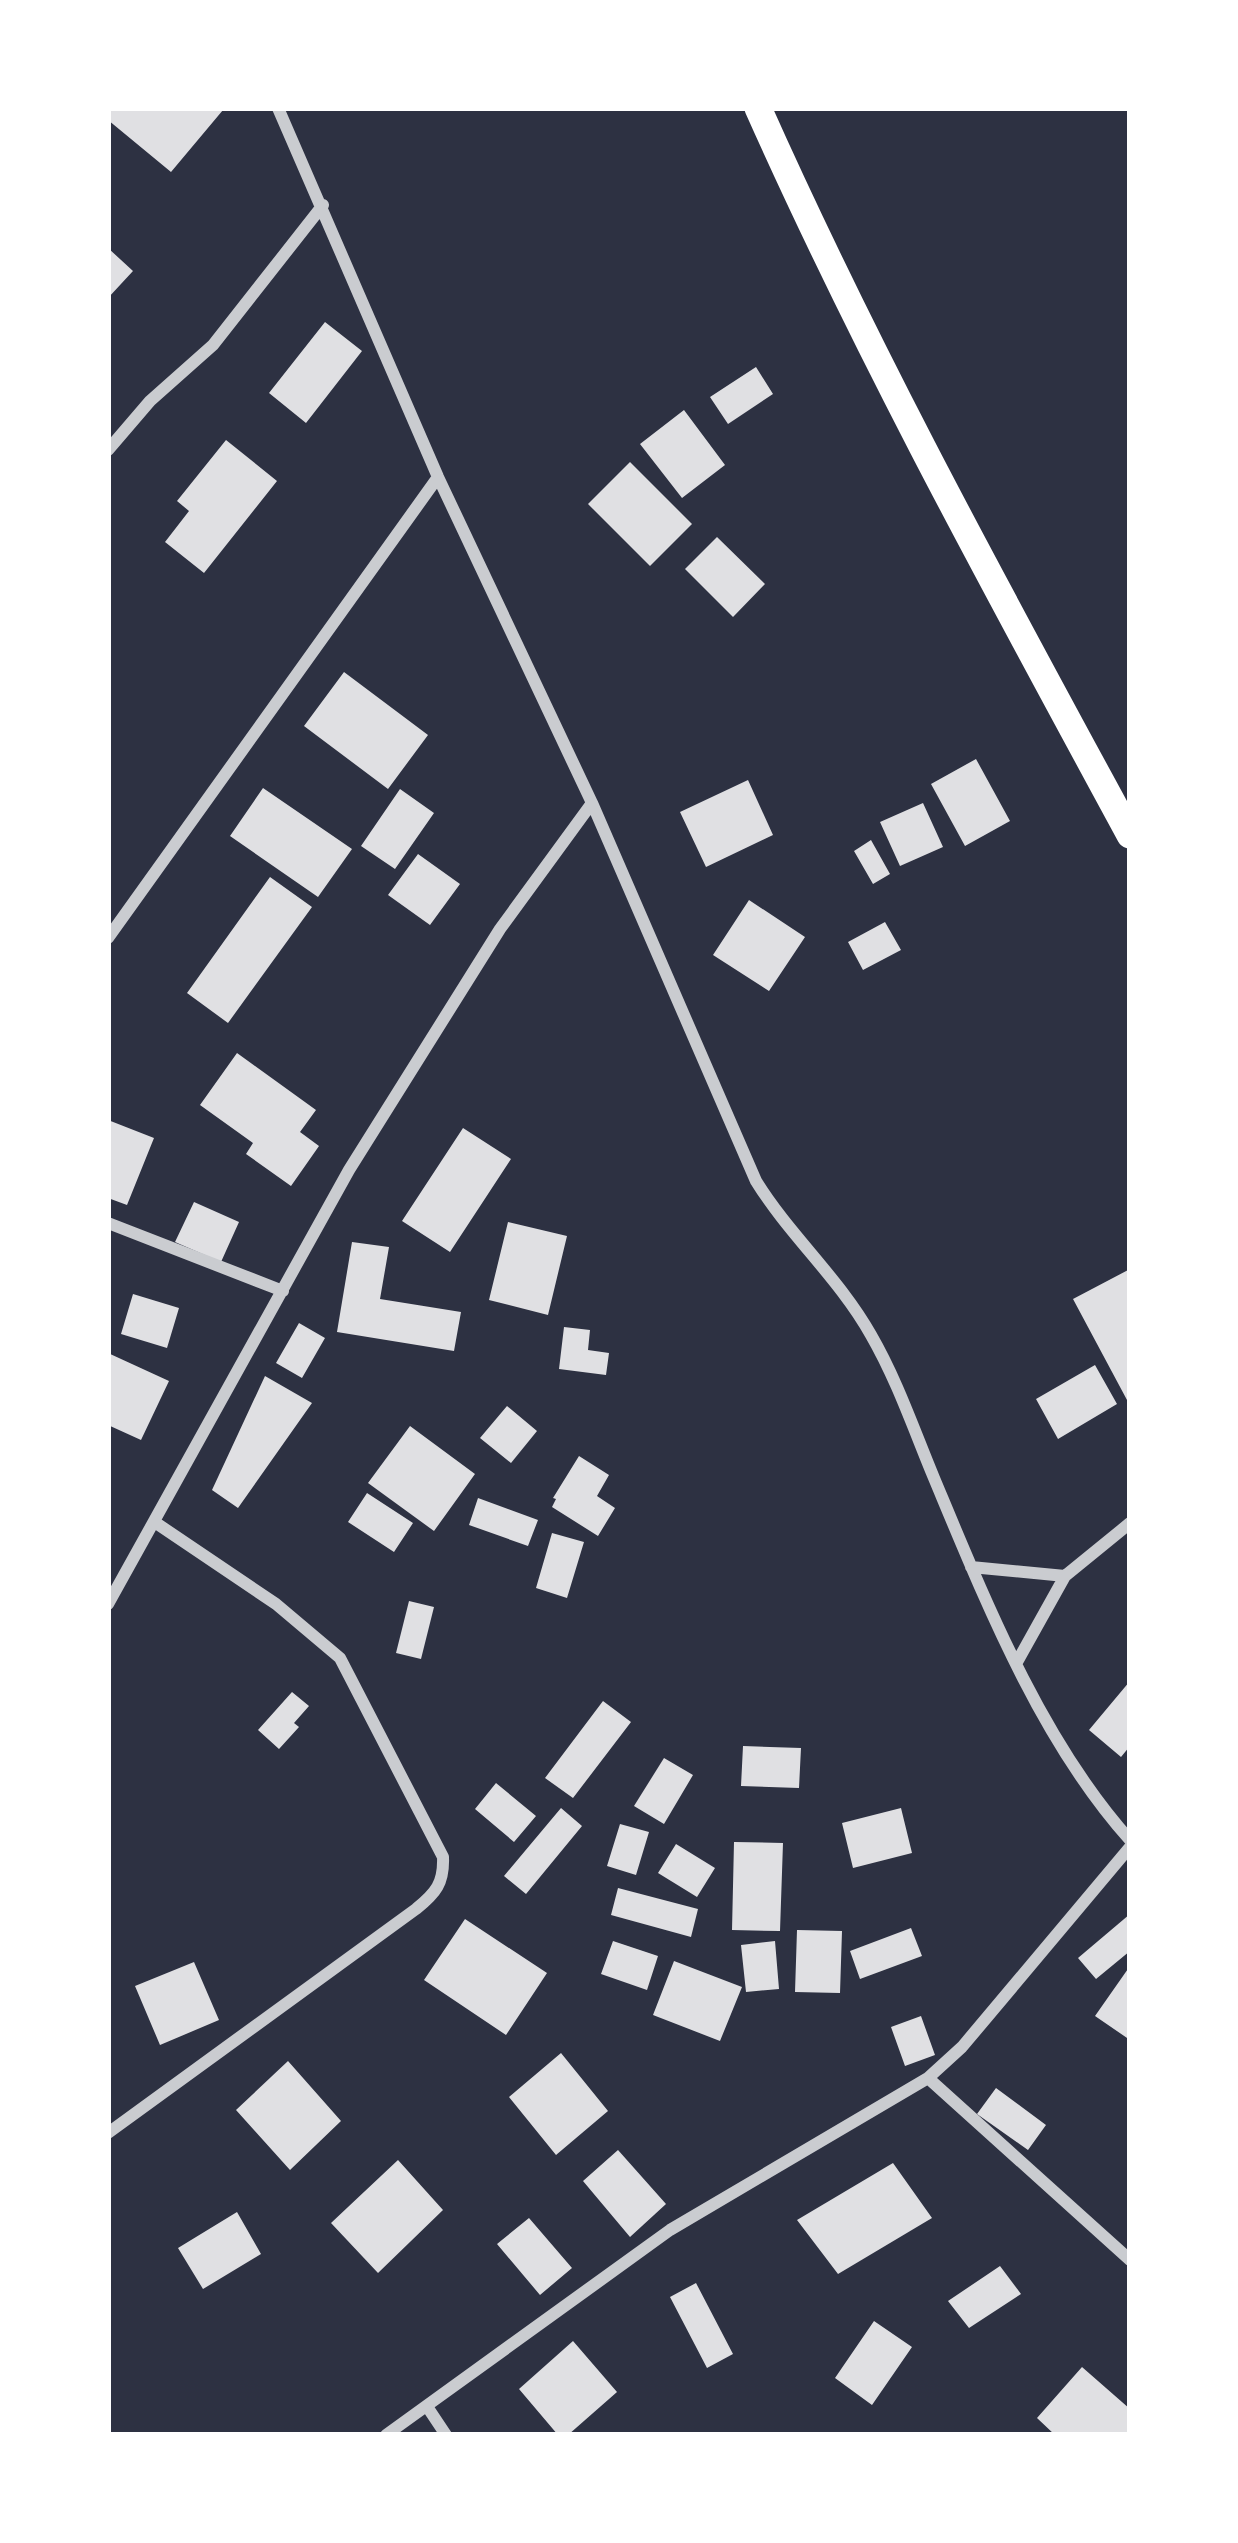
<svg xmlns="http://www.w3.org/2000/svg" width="1238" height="2543" viewBox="0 0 1238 2543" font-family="Spectral,serif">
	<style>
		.building { fill: #e0e0e3 }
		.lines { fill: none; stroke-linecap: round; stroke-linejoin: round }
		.minor { stroke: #caccd0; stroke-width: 12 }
		.primary { stroke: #fff; stroke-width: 27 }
	</style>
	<rect width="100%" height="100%" fill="#2d3142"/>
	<path class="building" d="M108 108H220L223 110 171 172 108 120Z
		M108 248 133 271 108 298Z
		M325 322 362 351 306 423 269 393Z
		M756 367 773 394 728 424 710 397Z
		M684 410 725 465 682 498 640 444Z
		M226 440 277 481 204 573 165 542 189 511 177 501Z
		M630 462 692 524 650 566 588 504Z
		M717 537 765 584 733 617 685 569Z
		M344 672 428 735 388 789 304 726Z
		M976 759 1010 821 965 846 931 784Z
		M748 780 773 835 706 867 680 812Z
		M263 788 352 849 318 897 230 836Z
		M400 789 434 813 395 869 361 846Z
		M923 803 943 847 900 866 880 822Z
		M871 840 890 874 873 884 854 851Z
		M418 854 460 884 430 925 388 895Z
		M270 877 312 907 228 1023 187 993Z
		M749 900 805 937 769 991 713 955Z
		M885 922 901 950 863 970 848 942Z
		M237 1053 316 1110 300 1132 319 1146 291 1186 246 1154 253 1143 200 1105Z
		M108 1120 154 1138 127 1205 108 1198Z
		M463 1128 511 1159 450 1252 402 1221Z
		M194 1202 239 1222 221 1262 175 1242Z
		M508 1222 567 1236 548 1315 489 1300Z
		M352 1242 389 1247 380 1299 461 1312 454 1351 337 1332Z
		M1130 1269V1398L1127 1400 1073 1299Z
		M133 1294 179 1308 167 1348 121 1334Z
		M299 1323 325 1338 302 1378 276 1363Z
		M564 1327 590 1330 588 1350 609 1353 606 1375 559 1369Z
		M108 1353 169 1381 141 1440 108 1425Z
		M1095 1365 1117 1404 1058 1439 1036 1399Z
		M265 1376 312 1403 238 1508 212 1490Z
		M507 1406 537 1431 511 1463 480 1438Z
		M410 1426 475 1474 434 1531 368 1483Z
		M579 1456 609 1475 597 1496 615 1508 598 1536 552 1507 556 1499 553 1498Z
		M367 1493 413 1523 394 1552 348 1522Z
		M478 1498 538 1520 528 1546 469 1525Z
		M552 1533 584 1542 567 1598 536 1588Z
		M409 1601 434 1607 421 1659 396 1653Z
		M1130 1681V1746L1121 1757 1089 1730Z
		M292 1692 309 1706 294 1723 299 1727 279 1749 258 1730Z
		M603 1701 631 1722 573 1798 545 1778Z
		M743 1746 801 1748 799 1788 741 1786Z
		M664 1758 693 1775 664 1824 634 1806Z
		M496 1783 536 1816 514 1842 475 1809Z
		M561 1808 582 1826 526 1894 504 1876Z
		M901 1808 912 1853 853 1868 842 1823Z
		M620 1824 649 1832 636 1875 607 1866Z
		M734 1842 783 1843 780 1931 732 1930Z
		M676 1844 715 1868 697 1897 658 1873Z
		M618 1888 698 1909 691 1937 611 1915Z
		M1130 1914V1951L1096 1979 1078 1958Z
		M465 1919 547 1973 506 2035 424 1980Z
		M911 1928 922 1956 860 1979 850 1951Z
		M797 1930 842 1931 840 1993 795 1992Z
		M613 1941 658 1956 647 1990 601 1974Z
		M775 1941 779 1989 746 1992 741 1945Z
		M674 1961 742 1987 720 2041 653 2015Z
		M194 1962 219 2020 160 2045 135 1986Z
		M1130 1966V2040L1095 2016Z
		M921 2016 935 2055 905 2066 891 2027Z
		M561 2053 608 2111 556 2155 509 2097Z
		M288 2061 341 2121 290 2170 236 2110Z
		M996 2088 1046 2125 1028 2150 977 2114Z
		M618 2150 666 2204 630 2237 583 2181Z
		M398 2160 443 2210 378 2273 331 2223Z
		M893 2163 932 2218 838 2274 797 2220Z
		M237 2212 261 2254 203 2289 178 2248Z
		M529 2218 572 2268 540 2295 497 2244Z
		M1000 2266 1021 2294 969 2328 948 2301Z
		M696 2283 733 2354 707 2368 670 2297Z
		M874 2321 912 2347 872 2405 835 2378Z
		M573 2341 617 2392 568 2435H558L519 2389Z
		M1082 2367 1130 2409V2435H1055L1037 2418Z"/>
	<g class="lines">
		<path class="minor" d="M278 108 438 477 592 803 756 1181C790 1236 839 1278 871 1335 897 1380 914 1430 934 1478 985 1600 1041 1741 1130 1840
			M108 450 150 401 213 345 323 205
			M108 938 438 477
			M108 1223 283 1291
			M971 1567 1065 1576
			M108 1604 349 1170 500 929 592 803
			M1017 1662 1065 1576 1130 1523
			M928 2078 1130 2260
			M108 2133 416 1909C436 1893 444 1883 443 1857L340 1658 276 1604 156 1523
			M428 2408 446 2435
			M386 2435 670 2230 928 2078 962 2047 1130 1847"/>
		<path class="primary" d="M758 108C869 357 1000 595 1130 835"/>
	</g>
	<rect width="1238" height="2543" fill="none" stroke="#ffffff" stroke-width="222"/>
</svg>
